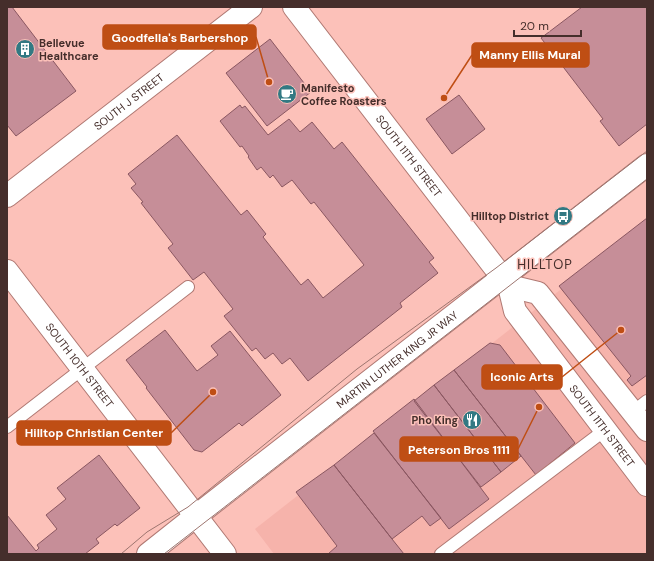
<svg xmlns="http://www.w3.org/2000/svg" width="654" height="561" viewBox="0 0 654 561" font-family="'DM Sans',sans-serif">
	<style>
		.built { fill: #f6b3ab }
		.building { fill: #c68e98; stroke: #8a5761 }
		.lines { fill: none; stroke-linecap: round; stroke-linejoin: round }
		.lane-casing { stroke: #b07973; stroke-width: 14 }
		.street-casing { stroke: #b07973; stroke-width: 24 }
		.secondary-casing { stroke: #b07973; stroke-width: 24 }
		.lane { stroke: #fff; stroke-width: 12 }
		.street { stroke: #fff; stroke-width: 22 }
		.secondary { stroke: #fff; stroke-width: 22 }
		.tram { stroke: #9d756f; stroke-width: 1 }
		.labels { text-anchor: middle; stroke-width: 3; stroke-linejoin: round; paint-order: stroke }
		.poi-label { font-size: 11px; font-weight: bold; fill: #452e2b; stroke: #fcc1b9; text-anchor: start }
		.street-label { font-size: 11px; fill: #452e2b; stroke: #fcc1b9 }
		.quarter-label { font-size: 13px; letter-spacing: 1px; fill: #452e2b; stroke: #fcc1b9 }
		.leader { fill: none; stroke: #bf4e14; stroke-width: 1.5 }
		.callout-dot { fill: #bf4e14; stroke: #fcc1b9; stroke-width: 1.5 }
		.callout { fill: #bf4e14; stroke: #bf4e14; stroke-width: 1.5 }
		.callout-label { font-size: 12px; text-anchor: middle; font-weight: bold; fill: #fff }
	</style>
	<rect width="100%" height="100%" fill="#fcc1b9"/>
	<path class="built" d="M647 222V554H274L255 529Z"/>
	<path class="building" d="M7 7H12L76 91 16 136 7 125Z
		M582 7H647V124L619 146 600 121 603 119 541 38Z
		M270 39 311 92 267 126 226 73Z
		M459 95 485 129 452 154 426 119Z
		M240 105 242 108 245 106 268 135 289 119 300 132 312 122 334 149 342 142 434 258 429 262 438 273 400 303 402 307 308 381 290 358 282 364 273 353 265 359 256 348 252 351 224 316 233 309 204 272 193 280 168 248 173 244 141 203 143 202 131 188 136 184 128 174 177 135 241 215 247 210 266 234 263 237 301 285 308 279 323 298 364 265 314 202 311 204 292 180 282 187 273 175 270 178 261 167 257 170 248 157 249 156 242 146 240 147 220 121Z
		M647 218V375L632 386 627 380 631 376 559 286Z
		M165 330 197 371 218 355 211 346 230 331 281 395 242 426 239 423 202 452 194 450 146 388 147 387 126 360Z
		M490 343 500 345 575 443 536 475 454 370Z
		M454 370 521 456 501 472 434 385Z
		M434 385 501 472 481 487 414 401Z
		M414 399 489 499 449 529 373 431Z
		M374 433 441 518 430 526 422 516 392 539 334 465Z
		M99 455 140 508 117 526 115 524 96 539 99 543 85 554H7V515L36 551 39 548 37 545 57 529 46 515 66 499 57 488Z
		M334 465 392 539 404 554H328L337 546 296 492Z"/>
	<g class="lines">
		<g class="lane-casing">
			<path id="lane" d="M633 412 647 401
				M7 427 188 287
				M441 554 605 430"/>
		</g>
		<g class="street-casing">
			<g id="street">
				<path id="s1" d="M7 271 225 554"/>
			</g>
		</g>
		<g class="secondary-casing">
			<g id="secondary">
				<path id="s2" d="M294 7 509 286 515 311 647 485"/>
				<path id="s3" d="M7 196 251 7"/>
				<path d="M509 286 538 293 647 430"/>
				<path id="s4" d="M148 554 196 516 647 165"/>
			</g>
		</g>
		<use href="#lane" class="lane"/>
		<use href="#street" class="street"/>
		<use href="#secondary" class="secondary"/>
		<path class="tram" d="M121 554 147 532 188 507 357 369 496 268 647 151
			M164 554 647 179"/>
	</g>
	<defs>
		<g id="building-disc" transform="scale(1)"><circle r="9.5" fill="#327983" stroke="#fcc1b9"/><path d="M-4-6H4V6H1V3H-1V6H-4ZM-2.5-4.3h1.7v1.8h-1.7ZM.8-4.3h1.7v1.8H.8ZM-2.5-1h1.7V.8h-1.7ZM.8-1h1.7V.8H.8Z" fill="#fff"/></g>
		<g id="cafe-disc" transform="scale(1)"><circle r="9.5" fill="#327983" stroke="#fcc1b9"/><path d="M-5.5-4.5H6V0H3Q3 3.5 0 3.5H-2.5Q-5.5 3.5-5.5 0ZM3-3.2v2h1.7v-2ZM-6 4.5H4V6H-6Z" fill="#fff"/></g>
		<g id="bus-disc" transform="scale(1)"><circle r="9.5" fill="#327983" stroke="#fcc1b9"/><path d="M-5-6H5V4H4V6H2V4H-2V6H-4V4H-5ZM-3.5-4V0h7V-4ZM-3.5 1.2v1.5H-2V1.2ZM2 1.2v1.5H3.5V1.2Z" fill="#fff"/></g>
		<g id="restaurant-disc" transform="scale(1)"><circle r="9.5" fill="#327983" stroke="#fcc1b9"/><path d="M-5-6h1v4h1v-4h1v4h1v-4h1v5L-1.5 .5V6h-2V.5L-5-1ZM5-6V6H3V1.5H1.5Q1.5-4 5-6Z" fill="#fff"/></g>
	</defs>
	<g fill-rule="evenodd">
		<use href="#building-disc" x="25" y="49"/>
		<use href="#cafe-disc" x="287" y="94"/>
		<use href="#bus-disc" x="563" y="216"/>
		<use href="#restaurant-disc" x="472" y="420"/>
	</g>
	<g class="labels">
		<g class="poi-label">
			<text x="39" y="47">Bellevue<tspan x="39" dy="13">Healthcare</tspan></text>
			<text x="301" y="92">Manifesto<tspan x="301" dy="13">Coffee Roasters</tspan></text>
			<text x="549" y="220" text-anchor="end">Hilltop District</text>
			<text x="458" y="424" text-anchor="end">Pho King</text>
		</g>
		<g class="street-label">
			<text dy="4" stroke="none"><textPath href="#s3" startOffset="154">SOUTH J STREET</textPath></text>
			<text dy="4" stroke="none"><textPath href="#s2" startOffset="188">SOUTH 11TH STREET</textPath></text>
			<text dy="4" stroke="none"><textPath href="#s4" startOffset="316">MARTIN LUTHER KING JR WAY</textPath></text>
			<text dy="4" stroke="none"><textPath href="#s1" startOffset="119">SOUTH 10TH STREET</textPath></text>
			<text dy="4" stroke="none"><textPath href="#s2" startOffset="522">SOUTH 11TH STREET</textPath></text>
		</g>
		<g class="quarter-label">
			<text x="545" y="269">HILLTOP</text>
		</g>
	</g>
	<path class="leader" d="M269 82L256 37M444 98L472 55M621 330L562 377M213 392L171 433M539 407L518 449"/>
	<g class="callout-dot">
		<circle cx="269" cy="82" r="4"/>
		<circle cx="444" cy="98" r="4"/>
		<circle cx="621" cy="330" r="4"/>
		<circle cx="213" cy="392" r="4"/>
		<circle cx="539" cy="407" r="4"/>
	</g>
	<g class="callout">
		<rect x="103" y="25" width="153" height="24" rx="4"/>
		<rect x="472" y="43" width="117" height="24" rx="4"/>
		<rect x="482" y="365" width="80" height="24" rx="4"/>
		<rect x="17" y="421" width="154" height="24" rx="4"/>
		<rect x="400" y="437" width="118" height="24" rx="4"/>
	</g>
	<g class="callout-label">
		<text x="180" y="42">Goodfella's Barbershop</text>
		<text x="530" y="59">Manny Ellis Mural</text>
		<text x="522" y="381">Iconic Arts</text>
		<text x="94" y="437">Hilltop Christian Center</text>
		<text x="459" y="454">Peterson Bros 1111</text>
	</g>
	<rect width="654" height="561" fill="none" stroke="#452e2b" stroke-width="16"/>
	<path d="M514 30v6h67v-6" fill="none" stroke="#452e2b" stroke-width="2"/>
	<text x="520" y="30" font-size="12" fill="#452e2b" stroke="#fcc1b9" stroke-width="3" paint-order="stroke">20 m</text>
</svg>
